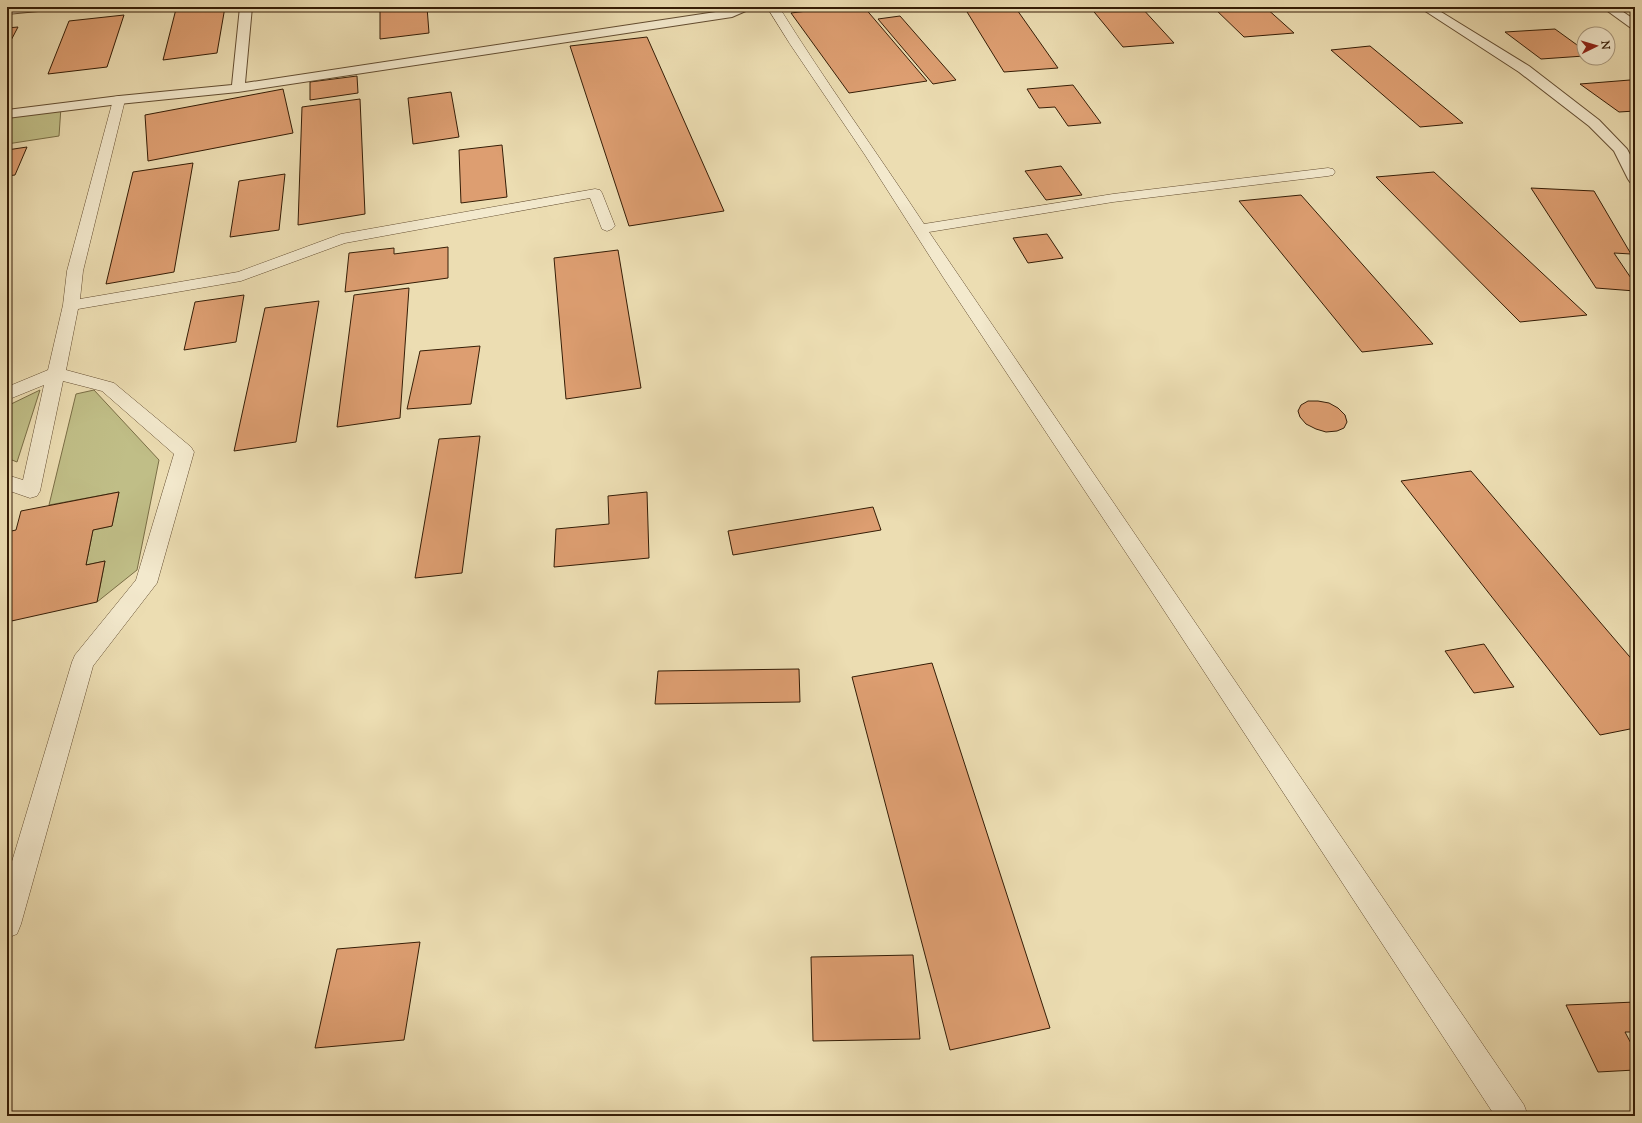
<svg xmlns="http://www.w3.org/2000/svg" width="1642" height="1123" viewBox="0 0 1642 1123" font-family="'Sorts Mill Goudy',serif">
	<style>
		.green { fill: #c0be87; stroke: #7a6e46 }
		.building { fill: #dd9e71; stroke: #351d06 }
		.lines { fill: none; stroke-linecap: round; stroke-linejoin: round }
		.service-casing { stroke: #634d31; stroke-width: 1 }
		.minor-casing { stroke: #634d31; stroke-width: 2 }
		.service { fill: #f3e9cd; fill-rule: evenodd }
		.minor { fill: #f3e9cd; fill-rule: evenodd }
	</style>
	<rect width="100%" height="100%" fill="#ecddb2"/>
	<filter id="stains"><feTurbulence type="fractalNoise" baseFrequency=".005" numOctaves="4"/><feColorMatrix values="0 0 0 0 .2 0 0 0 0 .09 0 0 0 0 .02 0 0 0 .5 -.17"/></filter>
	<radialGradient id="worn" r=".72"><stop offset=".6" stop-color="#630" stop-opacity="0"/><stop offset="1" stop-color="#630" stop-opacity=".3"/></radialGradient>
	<path class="green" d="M61 107 59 136 7 144V114Z
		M40 390 17 462 7 458V406Z
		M94 390 159 460 137 570 97 602 105 561 86 565 93 530 112 526 119 492 49 505 76 394Z"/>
	<path class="building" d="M194 7H225L217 53 163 60 176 9Z
		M380 7H427L429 33 380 39Z
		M839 7H864L927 81 849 93 791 13Z
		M964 7H1015L1058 68 1004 72Z
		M1090 7H1141L1174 43 1123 47Z
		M1213 7H1265L1294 33 1244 37Z
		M124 15 107 67 48 74 69 21Z
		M900 16 956 80 933 84 878 19Z
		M18 27 7 48V28Z
		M1555 29 1584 50V56L1541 59 1505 32Z
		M647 37 724 211 629 226 570 46Z
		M1370 46 1463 123 1420 127 1331 50Z
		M357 76 358 93 310 100V82Z
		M1630 80 1635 84V111L1619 112 1580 84Z
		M1073 85 1101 123 1068 126 1055 107 1039 108 1027 89Z
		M283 89 293 133 148 161 145 115Z
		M451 92 459 137 413 144 408 98Z
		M360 99 365 214 298 225 302 107Z
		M502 145 507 197 461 203 459 150Z
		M27 147 15 175 7 176V150Z
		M193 163 174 272 106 284 133 172Z
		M1061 166 1082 195 1046 200 1025 171Z
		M1434 172 1587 315 1520 322 1376 177Z
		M285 174 279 230 230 237 239 181Z
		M1531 188 1594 191 1631 254 1614 253 1635 284V291L1596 288Z
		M1301 195 1433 344 1362 352 1239 201Z
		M1047 234 1063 258 1028 263 1013 238Z
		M448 247V278L345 292 349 253 394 248V254Z
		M618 250 641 388 566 399 554 258Z
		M409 288 400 418 337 427 354 295Z
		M244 295 236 342 184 350 195 302Z
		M319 301 296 442 234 451 265 308Z
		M480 346 471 404 407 409 420 351Z
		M1308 401H1318L1329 403 1338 408 1345 415 1347 422 1344 428 1337 431 1326 432 1316 429 1306 424 1300 417 1298 411 1301 405Z
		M480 436 462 573 415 578 439 439Z
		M1471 471 1635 663V728L1600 735 1401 481Z
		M119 492 112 526 93 530 86 565 105 561 97 602 7 622V532L16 530 21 511Z
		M647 492 649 558 554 567 556 529 609 524 608 496Z
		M873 507 881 530 733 555 728 531Z
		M1484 644 1514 687 1474 693 1445 651Z
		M932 663 1050 1028 950 1050 852 677Z
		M799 669 800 702 655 704 658 671Z
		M420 942 404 1040 315 1048 337 949Z
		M913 955 920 1039 813 1041 811 957Z
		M1635 1002V1032H1625L1635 1051V1070L1598 1072 1566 1005Z"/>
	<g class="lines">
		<g class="service-casing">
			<path id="service" d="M767 7H779C825 81 876 151 924 224L1113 194 1328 168 1333 169 1335 172 1333 175 1328 176 1113 202 929 232 1524 1105 1528 1116H1495L1150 589 943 277 865 155 790 44Z
				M119 96 124 97 125 100 83 271 80 299 238 272 341 234 595 189 600 190 602 193 615 226 612 229 607 231 602 229 590 198 345 243 241 281 78 309 66 370 114 383 191 447 194 452 157 583 93 666 21 924 17 934 7 938V878L72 662 75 655 136 580 174 454 102 391 63 381 40 491 37 496 30 498 7 490V475L23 480 44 385 7 400V387L48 370 63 305 67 271 113 100 114 97Z"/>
		</g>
		<g class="minor-casing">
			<path id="minor" d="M7 7H44L42 10 38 11 7 14Z
				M240 7H252L245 83 729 10 735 7H750L748 10 732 17 238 92 119 104 7 118V110L119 96 232 85Z
				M1419 7H1433L1529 66 1599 120 1627 149 1635 164V183L1630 182 1628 179 1614 151 1589 126 1519 72Z
				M1602 7H1616L1635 20V29L1631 28Z"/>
		</g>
		<use href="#service" class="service"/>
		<use href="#minor" class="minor"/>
	</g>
	<rect width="1642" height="1123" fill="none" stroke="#ecddb2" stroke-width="24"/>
	<rect x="8" y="8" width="1626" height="1107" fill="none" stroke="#351d06" stroke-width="2"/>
	<rect x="12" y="12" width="1618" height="1099" fill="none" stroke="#351d06"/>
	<g transform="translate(1596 46) rotate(85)"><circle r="19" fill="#f3e9cd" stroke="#a7977d"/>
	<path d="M0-3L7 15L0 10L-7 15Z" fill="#8f2418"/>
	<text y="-6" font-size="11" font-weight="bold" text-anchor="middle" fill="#351d06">N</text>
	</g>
	<rect width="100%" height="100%" filter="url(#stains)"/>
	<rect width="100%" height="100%" fill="url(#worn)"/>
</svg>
